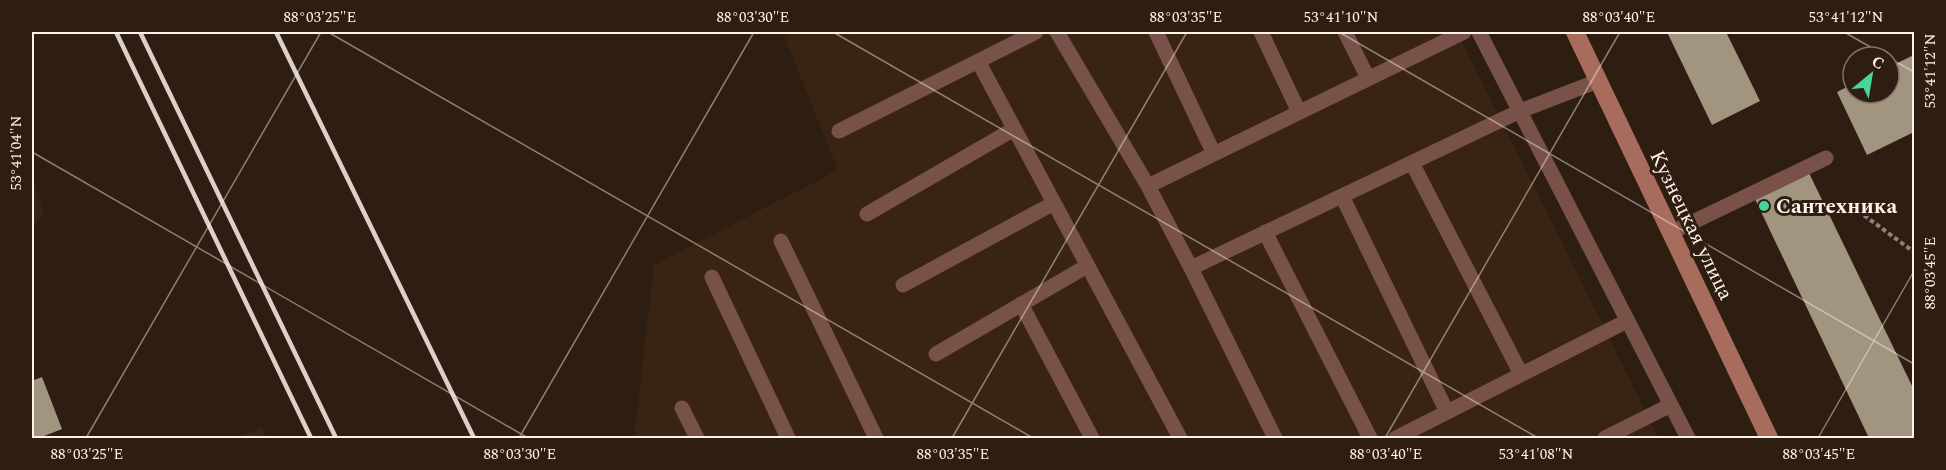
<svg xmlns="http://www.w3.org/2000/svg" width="1946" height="470" viewBox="0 0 1946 470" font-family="Spectral,serif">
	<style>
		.built { fill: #392313 }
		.building { fill: #a29580 }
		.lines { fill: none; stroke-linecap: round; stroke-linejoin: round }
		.path { stroke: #908278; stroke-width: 4; stroke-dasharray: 4.5 3; stroke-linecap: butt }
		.lane { stroke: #785248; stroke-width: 15 }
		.secondary { stroke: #a86c5d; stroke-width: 18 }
		.rail { stroke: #ddd0c8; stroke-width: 4.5 }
		.ticks { fill: none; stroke: #fef2ea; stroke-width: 1.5; stroke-opacity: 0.45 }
		.poi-dot { fill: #4ad49c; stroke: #2e1e12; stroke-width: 2 }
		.labels { text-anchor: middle; stroke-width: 6; stroke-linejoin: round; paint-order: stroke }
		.poi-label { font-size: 21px; font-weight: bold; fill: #fef2ea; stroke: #2e1e12; text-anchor: start }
		.street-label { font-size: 21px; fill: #fef2ea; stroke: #2e1e12 }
		.neatline { fill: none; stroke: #fef2ea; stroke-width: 2 }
		.ticks-label { font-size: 15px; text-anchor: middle; fill: #fef2ea }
	</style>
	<rect width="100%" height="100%" fill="#2e1e12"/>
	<path class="built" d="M786 32H1457L1659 438H634L654 265 838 170 784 36Z
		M32 180 44 213 32 227Z
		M262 427 267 438H237Z"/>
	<path class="building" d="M1667 32H1726L1760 101 1712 125Z
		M1914 55V132L1867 155 1837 92 1853 84V93H1889V67Z
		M1809 173 1914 390V438H1869L1755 199Z
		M42 377 62 429 39 438H32V381Z"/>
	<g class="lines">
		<path class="path" d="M1846 202 1914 252"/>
		<path class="lane" d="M1057 32 1148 186 1191 268 1275 438
			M1156 32 1214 154
			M1261 32 1299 112
			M1345 32 1368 78
			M1479 32 1688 438
			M978 61 1180 438
			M839 131 1036 32
			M1412 163 1521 374
			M1148 186 1464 32
			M1342 196 1447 412
			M867 214 1014 129
			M1265 232 1370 438
			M1670 233 1826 158
			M781 241 876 438
			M1191 268 1520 111 1598 81
			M712 277 788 438
			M903 285 1054 203
			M1021 304 1092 438
			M936 354 1087 266
			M682 408 697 438
			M1396 438 1627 321
			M1605 438 1671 405"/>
		<path class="secondary" d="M1575 32 1769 438"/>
		<path class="rail" d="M116 32 311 438
			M140 32 336 438
			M276 32 474 438"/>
	</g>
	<path class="ticks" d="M328 32 1033 438M833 32 1538 438M1339 32 1914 364M1844 32 1888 57M1889 58 1914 72M32 152 528 438M86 438 321 32M519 438 754 32M952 438 1187 32M1385 438 1620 32M1818 438 1914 271"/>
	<circle class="poi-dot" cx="1764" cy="206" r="6"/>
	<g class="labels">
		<g class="poi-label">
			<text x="1776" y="213">Сантехника</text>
		</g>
		<g class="street-label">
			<text transform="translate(1692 225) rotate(64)" y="7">Кузнецкая улица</text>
		</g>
	</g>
	<rect width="1946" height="470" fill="none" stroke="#2e1e12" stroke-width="66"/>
	<g transform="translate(1871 75) rotate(30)"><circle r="28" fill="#2e1e12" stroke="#817368" stroke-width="1.5"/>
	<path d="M0-4.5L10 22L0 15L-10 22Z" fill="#4ad49c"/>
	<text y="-9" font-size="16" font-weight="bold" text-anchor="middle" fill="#fef2ea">С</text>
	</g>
	<rect x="33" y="33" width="1880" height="404" class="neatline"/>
	<g class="ticks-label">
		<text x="320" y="22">88°03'25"E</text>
		<text x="753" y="22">88°03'30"E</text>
		<text x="1186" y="22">88°03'35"E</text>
		<text x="1341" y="22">53°41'10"N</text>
		<text x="1619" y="22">88°03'40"E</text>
		<text x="1846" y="22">53°41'12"N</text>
		<text transform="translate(1930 71) rotate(-90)" y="5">53°41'12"N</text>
		<text transform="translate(16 153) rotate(-90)" y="5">53°41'04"N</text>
		<text transform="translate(1930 273) rotate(-90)" y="5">88°03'45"E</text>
		<text x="87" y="459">88°03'25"E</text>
		<text x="520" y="459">88°03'30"E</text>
		<text x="953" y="459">88°03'35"E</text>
		<text x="1386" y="459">88°03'40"E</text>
		<text x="1536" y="459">53°41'08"N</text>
		<text x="1819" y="459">88°03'45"E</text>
	</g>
</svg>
